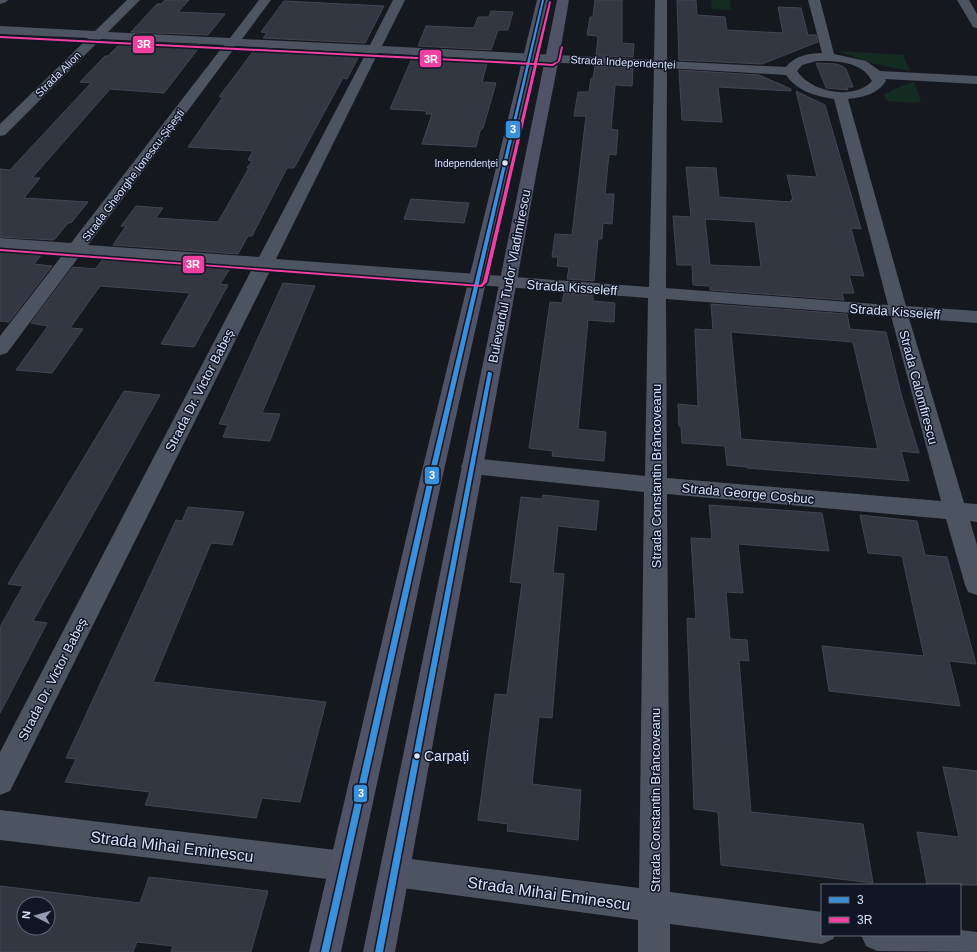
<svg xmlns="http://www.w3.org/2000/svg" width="977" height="952" viewBox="0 0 977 952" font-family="Arial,sans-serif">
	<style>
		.green { fill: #142b21 }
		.building { fill: #333742; stroke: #414653; fill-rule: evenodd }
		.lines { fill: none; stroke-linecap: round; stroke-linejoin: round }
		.minor { fill: #4b5460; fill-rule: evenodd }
		.major { fill: #505266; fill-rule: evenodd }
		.bus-1-casing { stroke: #111625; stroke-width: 3 }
		.bus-2-casing { stroke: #111625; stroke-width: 3 }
		.bus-1 { fill: #3a90db; fill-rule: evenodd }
		.bus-2 { fill: #f240a1; fill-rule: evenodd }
		.bus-dot { fill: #d7e4fc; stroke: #111625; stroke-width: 1.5 }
		.labels { text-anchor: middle; stroke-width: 3; stroke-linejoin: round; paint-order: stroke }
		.far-bus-label { font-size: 10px; fill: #d7e4fc; stroke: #111625; text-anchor: end }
		.far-street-label { font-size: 11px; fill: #d7e4fc; stroke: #111625 }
		.street-label { font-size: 13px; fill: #d7e4fc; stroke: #111625 }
		.near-bus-label { font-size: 14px; fill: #d7e4fc; stroke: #111625; text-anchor: start }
		.near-street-label { font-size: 16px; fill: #d7e4fc; stroke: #111625 }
		.line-badge { stroke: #111625; stroke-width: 1.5 }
		.badge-label { font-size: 11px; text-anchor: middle; font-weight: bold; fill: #fff }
	</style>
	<rect width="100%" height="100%" fill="#161820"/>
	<path class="green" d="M711 0H730L731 10 712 9Z
		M838 51 903 55 910 71 871 63Z
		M914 82 921 101 914 103 886 101 884 95C894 89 903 84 914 82Z"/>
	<path class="building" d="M165 0H189L178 12 225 14 208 35 131 32 157 4H161Z
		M595 0H622V43L634 44 633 57 596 56 598 36 587 35 590 17H593Z
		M677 0H696L697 15 725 17 727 30 783 33 778 7 801 8 808 35H816L818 42 762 64 679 60Z
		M284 1 384 6 365 43 263 38 267 33 261 32Z
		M491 11 513 12 508 30H498L491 50 418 46 426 26 474 28 478 17H489Z
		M122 42 201 45 164 93 110 89 32 178H40L24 198 88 202 71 223H68L54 240 0 237V169L10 170 91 83 80 82 105 56H108Z
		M255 49 360 54 347 79 343 78 338 87 294 168H287L252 236H248L238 254 113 245 126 226H121L136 206 163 208 156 218 218 222 249 168H247L252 161 248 160 253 151 188 147 223 97H219Z
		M413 56 488 60 482 82 496 83 483 128 480 131 476 147 422 144 432 114H426L427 111 390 109Z
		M816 63 836 64 842 66 846 69 853 87H847L848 90 826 88Z
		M595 66 633 68 632 86 615 85 611 129 618 130 616 155 609 154 605 194H614L612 224 603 223 602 239H598L594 281 567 279 569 267 557 266 558 257H552L555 234 572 235 586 116H574L578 92H589L591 78 593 79Z
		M679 70 759 75 791 89V91L718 87 722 122 682 120Z
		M796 91 825 105 861 229 851 228 864 276 849 275 854 293H842L844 300 710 290V286L693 285 692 265H677L673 216 691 217 686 167 716 168 719 197 791 202V200H793L787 175 817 177ZM705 219 755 222 761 267 710 265Z
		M411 199 469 203 464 223 404 219Z
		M0 250 43 253 34 264 52 266 9 322 0 321Z
		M105 257 231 267 220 284 228 285 194 347 161 344 190 293 100 286 70 328 83 329 52 373 16 370 48 326 31 323 73 267 95 269Z
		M283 283 315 286 262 413 280 414 270 441 223 437 228 425 219 424Z
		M564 293 593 295V301L615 303 614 322 588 320 578 429 606 432 604 461 552 456 553 451 529 448 550 302 562 303Z
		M711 304 847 314 850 329 886 332 901 394 919 453 901 451 909 481 747 468V467L727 465 725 446 682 443 681 427 679 426 678 404 698 406 695 329 713 330ZM731 332 853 342 878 449 741 439Z
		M124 391 160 395 33 621 47 623 0 713V627L23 586 8 584Z
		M543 495 599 501 596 530 558 526 553 573 564 574 552 718 539 717 532 784 581 790 578 840 507 831 508 824 478 820 495 694 507 695 522 583 510 582 521 497 542 499Z
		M709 505 822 513 829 551 738 544 743 593 726 592 730 639 747 640 749 661 739 660 751 812 863 824 873 883 721 865 718 812 694 809 687 618 696 619 691 538 712 539Z
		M188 507 244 512 232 545 211 543 153 682 326 702 300 802 262 798 256 818 145 805 150 792 65 782 76 759 66 758 176 520 182 521Z
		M860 515 917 521 925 555 947 557 976 664 949 661 960 706 829 691 822 646 924 656 902 556 868 553Z
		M943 767 977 771V885H927L917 832 959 837Z
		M149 877 268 891 251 952H171L173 946 137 942 133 952H0V886L140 903ZM24 904H48V928H24Z"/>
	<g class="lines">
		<path class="minor" d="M0 0H8L6 2 0 4Z
			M127 0H140L108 32 230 38 259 0H271L242 39 370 45 393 0H405L382 46 654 60 655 0H667V61L786 67C794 56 809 53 822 53L808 0H820L834 54 866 61 880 71 977 76V84L885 79 886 81C876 95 864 97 848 99L906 306 977 311V323L909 318 964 503 977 504V522L970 521 977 545V595L968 592 965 585 946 519 667 494 670 892 822 912V935H835L833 939 822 944 670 924V952H638V920L395 887 384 883 380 872 384 861 395 857 639 888 644 492 472 474 464 472 461 466 464 460 472 458 645 476 648 298 271 269 10 791 0 795V752L253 267 81 254 7 353 0 355V336L64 253 0 248V238L71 243 224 45 101 39 5 135 0 136V124L88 38 0 34V26L95 31ZM236 46 366 53 259 257 88 245ZM378 53 654 68 649 287 276 259ZM817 61C836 61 862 61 872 81 854 101 811 92 797 71L802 65ZM667 68 786 75C797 91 815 96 834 99L888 305 666 288ZM666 299 891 316 941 501 667 478Z
			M957 0H969L977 14V28L973 27Z
			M0 810 344 851 355 855 359 866 355 877 344 881 0 840Z
			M960 930 977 932V952L877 951 866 946 861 935H960Z"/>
		<path class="major" d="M537 0H549L442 479 341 952H309L420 479Z
			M557 0H569L559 58 537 170 395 952H363Z"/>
		<g class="bus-1-casing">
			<path id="bus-1" d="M542 0H544L434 479 329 952H321L428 479Z
				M488 372H490L492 373 383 952H375Z"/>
		</g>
		<g class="bus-2-casing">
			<path id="bus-2" d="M550 1 551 2 537 63 552 64 558 61 561 47 562 46 563 47 560 61 553 66 537 65 487 282 482 287 0 251V249L480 285 483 282 534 65 0 38V36L534 63 549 2Z"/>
		</g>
		<use href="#bus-1" class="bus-1"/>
		<use href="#bus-2" class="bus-2"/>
	</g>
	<g class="bus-dot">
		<circle cx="505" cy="163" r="3.5"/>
		<circle cx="417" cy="756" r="3.5"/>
	</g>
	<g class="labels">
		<g class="far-bus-label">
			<text x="498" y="167">Independenței</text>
		</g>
		<g class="far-street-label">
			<text transform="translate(623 62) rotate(3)" y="4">Strada Independenței</text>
			<text transform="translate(58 74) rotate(-45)" y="4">Strada Alion</text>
			<text transform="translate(133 175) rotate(-53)" y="4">Strada Gheorghe Ionescu-Șișești</text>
		</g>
		<g class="street-label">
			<text transform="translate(509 276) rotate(-79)" y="5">Bulevardul Tudor Vladimirescu</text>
			<text transform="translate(572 287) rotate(4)" y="5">Strada Kisseleff</text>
			<text transform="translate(895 311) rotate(4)" y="5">Strada Kisseleff</text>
			<text transform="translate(919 387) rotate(75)" y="5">Strada Calomfirescu</text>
			<text transform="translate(199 390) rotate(-63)" y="5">Strada Dr. Victor Babeș</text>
			<text transform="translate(656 476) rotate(-90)" y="5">Strada Constantin Brâncoveanu</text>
			<text transform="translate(748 493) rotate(5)" y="5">Strada George Coșbuc</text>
			<text transform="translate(52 679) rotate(-63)" y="5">Strada Dr. Victor Babeș</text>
			<text transform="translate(655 800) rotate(-90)" y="5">Strada Constantin Brâncoveanu</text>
		</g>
		<g class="near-bus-label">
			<text x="424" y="761">Carpați</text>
		</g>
		<g class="near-street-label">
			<text transform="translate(172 846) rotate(7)" y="6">Strada Mihai Eminescu</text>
			<text transform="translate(549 893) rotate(8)" y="6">Strada Mihai Eminescu</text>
		</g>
	</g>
	<g class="line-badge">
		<rect x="132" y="35" width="23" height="19" rx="4" fill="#f240a1"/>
		<rect x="419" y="49" width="23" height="19" rx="4" fill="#f240a1"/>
		<rect x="505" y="120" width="16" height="19" rx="4" fill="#3a90db"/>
		<rect x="182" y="255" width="23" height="19" rx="4" fill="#f240a1"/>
		<rect x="424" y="466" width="16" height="19" rx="4" fill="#3a90db"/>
		<rect x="353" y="784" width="15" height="19" rx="4" fill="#3a90db"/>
	</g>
	<g class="badge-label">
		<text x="144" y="48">3R</text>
		<text x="431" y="63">3R</text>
		<text x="513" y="133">3</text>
		<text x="193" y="268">3R</text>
		<text x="432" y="479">3</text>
		<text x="361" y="797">3</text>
	</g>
	<rect x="821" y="884" width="140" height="52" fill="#111625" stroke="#60687b"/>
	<rect x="829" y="897" width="20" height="6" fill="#3a90db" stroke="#60687b"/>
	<text x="857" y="904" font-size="12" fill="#d7e4fc">3</text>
	<rect x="829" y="917" width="20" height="6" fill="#f240a1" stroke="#60687b"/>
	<text x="857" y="924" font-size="12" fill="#d7e4fc">3R</text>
	<g transform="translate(36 916) rotate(276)"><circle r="19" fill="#111625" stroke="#60687b"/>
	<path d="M0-3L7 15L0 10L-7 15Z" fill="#939daf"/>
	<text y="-6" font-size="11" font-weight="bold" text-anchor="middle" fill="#d7e4fc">N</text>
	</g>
</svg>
